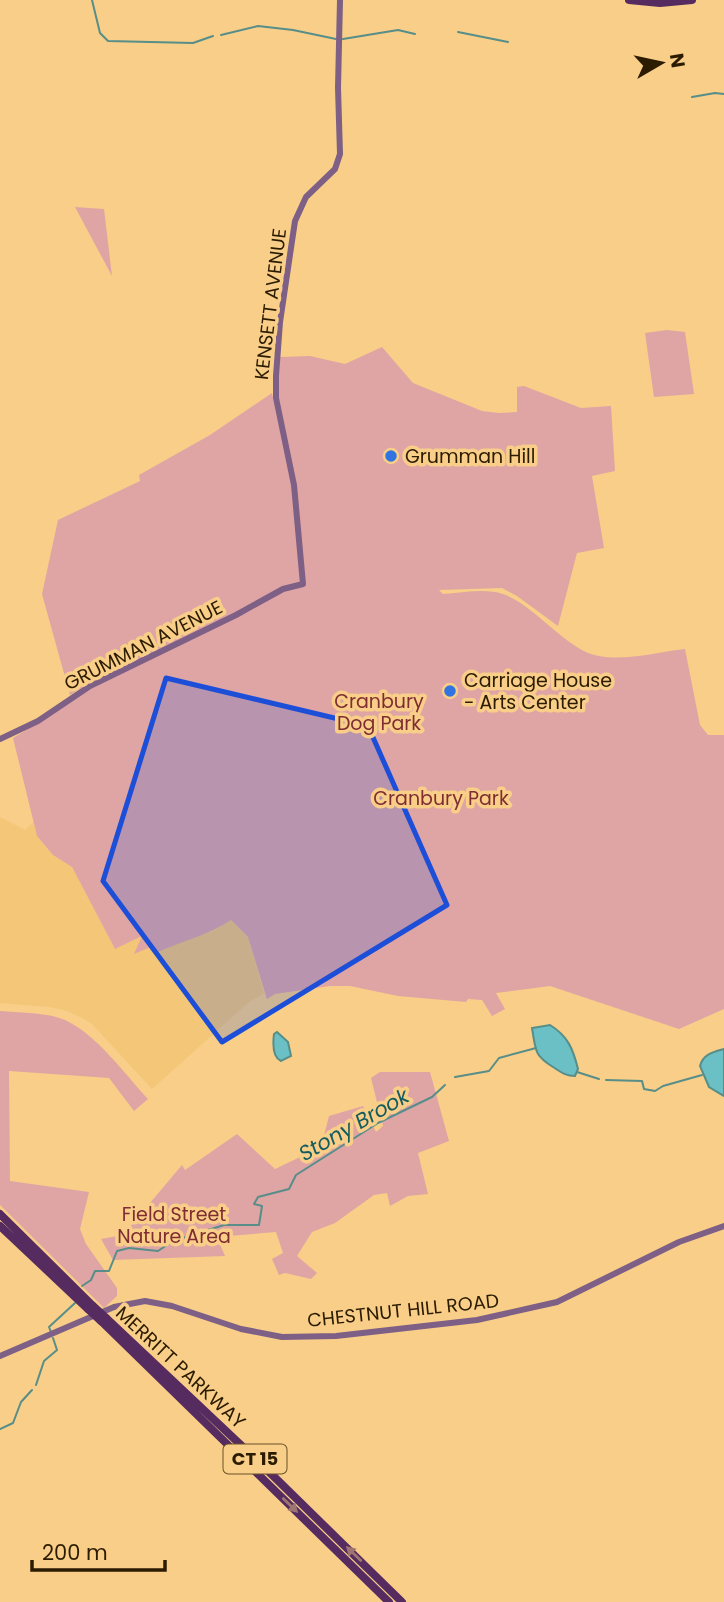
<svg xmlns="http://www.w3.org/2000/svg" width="724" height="1602" viewBox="0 0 724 1602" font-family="Poppins,sans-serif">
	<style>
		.built { fill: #f4c678 }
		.green { fill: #dfa5a4 }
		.water { fill: #6ac0c4; stroke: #578e89; stroke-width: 2 }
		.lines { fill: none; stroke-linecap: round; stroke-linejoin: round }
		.stream { stroke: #578e89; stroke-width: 2 }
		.secondary { stroke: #7e5f85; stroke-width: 6 }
		.highway { stroke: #562c60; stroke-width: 8 }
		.highway-bridge { stroke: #562c60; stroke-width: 8 }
		.oneway { fill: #9f7572 }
		.marked { fill: #1d4ed8; fill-opacity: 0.2; stroke: #1d4ed8; stroke-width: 5; stroke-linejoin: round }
		.poi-dot { fill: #3174e1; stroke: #f8ce88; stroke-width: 2.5 }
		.labels { text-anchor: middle; stroke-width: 7; stroke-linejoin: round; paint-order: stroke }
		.shield { fill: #f8ce88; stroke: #685129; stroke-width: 2 }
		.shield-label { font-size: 18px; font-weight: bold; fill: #2b1b00 }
		.street-label { font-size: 19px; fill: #2b1b00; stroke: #f8ce88 }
		.poi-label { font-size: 19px; fill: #2b1b00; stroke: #f8ce88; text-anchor: start }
		.park-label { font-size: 19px; fill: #7f2d32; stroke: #f8ce88 }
		.water-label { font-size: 21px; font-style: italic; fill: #125c60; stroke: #f8ce88 }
	</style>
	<rect width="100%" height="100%" fill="#f8ce88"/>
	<path class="built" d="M0 817 25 830 33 822 37 836 53 855 72 867 115 949 144 935 158 952 184 940 215 930 231 920 248 937 264 993 248 1003 152 1089 92 1024 82 1018 67 1011 50 1007 0 1003Z"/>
	<path class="green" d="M75 207 104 209 112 276Z
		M667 330 685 332 694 394 654 397 645 333Z
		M382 347 413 383 482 411 499 413 517 412V387L524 386 581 408 611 406 615 471 592 476 604 548 577 553 558 626 517 596 502 588 439 590 443 594C462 593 485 588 503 594 535 605 567 651 599 656 626 661 658 652 685 649L700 725 708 735H724V1009L679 1029 550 986 496 993 505 1009 492 1016 482 1000 468 999 466 1002 398 996 350 986H330L275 994 267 999 248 937 231 920C209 935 182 941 158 952L153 946 134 954 142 936 115 949 72 867 53 855 37 836 13 738 56 712 86 685 70 695 42 594 58 520 140 481 139 475 210 435 272 393 281 434 278 385 280 357 310 356 345 364Z
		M0 1011C20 1013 46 1012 65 1020 96 1034 125 1074 148 1099L134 1111 109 1078 9 1071 10 1181 89 1192 80 1229 86 1244 117 1288V1296L104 1308 0 1205Z
		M380 1072H430L449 1141 418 1153 428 1194 408 1196 390 1206 387 1193 374 1195 335 1223 312 1232 297 1256 317 1273 311 1279 285 1273 279 1275 272 1259 283 1253 276 1232 217 1237 225 1256 113 1260 101 1239 123 1235 182 1165 185 1170 237 1134 275 1169 321 1147 329 1116 363 1106 376 1132 383 1126 371 1078Z"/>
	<path class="water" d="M550 1025C568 1036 573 1049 578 1069L575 1076C565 1076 561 1072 553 1067 534 1055 536 1051 532 1028Z
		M277 1032 288 1042 291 1056 281 1061C272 1057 273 1042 274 1034Z
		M724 1049V1096L709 1087 700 1066C703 1054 713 1052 724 1049Z"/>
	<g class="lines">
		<path class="stream" d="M92 0 100 33 108 41 193 43 213 36
			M458 32 508 42
			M221 35 258 26 293 30 336 39
			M343 39 398 30 415 34
			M692 97 715 93 724 94
			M577 1072 599 1079
			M455 1077 489 1071 499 1058 536 1048
			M606 1080 642 1081 644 1089 655 1091 663 1086 702 1075
			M82 1286 91 1280 95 1271H109L117 1251 129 1248 158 1251 173 1241 224 1225H259L262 1206 254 1204 258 1197 289 1189 296 1175 378 1123 432 1097 445 1085
			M51 1332 49 1327 75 1303
			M36 1385 44 1361 57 1350 53 1338
			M0 1429 13 1423 21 1402 32 1390"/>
		<path class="secondary" d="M0 739 38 721 90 686 236 615 283 589 303 584 294 485 276 398V376L280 322 295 221 306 197 335 169 340 154 338 88 340 0
			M0 1356 114 1307 145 1301 172 1306 241 1329 282 1337 336 1336 477 1320 557 1302 679 1242 724 1226"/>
		<path class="highway" d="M629 0 660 3 692 0
			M0 1214 93 1306
			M0 1226 88 1309
			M106 1318 260 1463 402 1602
			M101 1321 389 1602"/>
		<path class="highway-bridge" d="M93 1306 106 1318
			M88 1309 101 1321"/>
	</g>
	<defs><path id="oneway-solid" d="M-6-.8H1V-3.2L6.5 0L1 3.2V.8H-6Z" transform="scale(1.75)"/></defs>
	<g class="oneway">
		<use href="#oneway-solid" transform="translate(290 1505) rotate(44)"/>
		<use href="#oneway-solid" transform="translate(354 1554) rotate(-136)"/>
	</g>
	<path class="marked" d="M166 678 368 726 447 905 222 1042 103 881Z"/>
	<g class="poi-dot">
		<circle cx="391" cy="456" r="7"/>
		<circle cx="450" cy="691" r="7"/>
	</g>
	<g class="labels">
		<rect class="shield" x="223.5" y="1444.5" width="63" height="29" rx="5"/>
		<g class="shield-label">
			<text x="255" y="1465">CT 15</text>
		</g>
		<g class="street-label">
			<text transform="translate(270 304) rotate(-83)" y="7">KENSETT AVENUE</text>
			<text transform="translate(143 645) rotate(-27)" y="7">GRUMMAN AVENUE</text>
			<text transform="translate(403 1310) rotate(-6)" y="7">CHESTNUT HILL ROAD</text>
			<text transform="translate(181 1367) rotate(43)" y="7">MERRITT PARKWAY</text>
		</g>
		<g class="poi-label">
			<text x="405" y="463">Grumman Hill</text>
			<text x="464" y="687">Carriage House<tspan x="464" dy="22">- Arts Center</tspan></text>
		</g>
		<g class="park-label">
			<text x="379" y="708">Cranbury<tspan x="379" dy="22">Dog Park</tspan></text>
			<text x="441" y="805">Cranbury Park</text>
			<text x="174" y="1221">Field Street<tspan x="174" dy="22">Nature Area</tspan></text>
		</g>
		<g class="water-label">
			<text transform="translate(354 1125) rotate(-30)" y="7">Stony Brook</text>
		</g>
	</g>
	<g transform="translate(661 63) rotate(81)" stroke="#f8ce88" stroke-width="5" paint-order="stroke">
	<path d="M0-5L12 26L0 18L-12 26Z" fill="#2b1b00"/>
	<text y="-10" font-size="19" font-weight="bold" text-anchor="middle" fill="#2b1b00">N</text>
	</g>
	<path d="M32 1560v10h133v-10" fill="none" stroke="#2b1b00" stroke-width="3.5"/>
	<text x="42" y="1560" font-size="21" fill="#2b1b00" stroke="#f8ce88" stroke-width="5" paint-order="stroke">200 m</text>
</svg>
